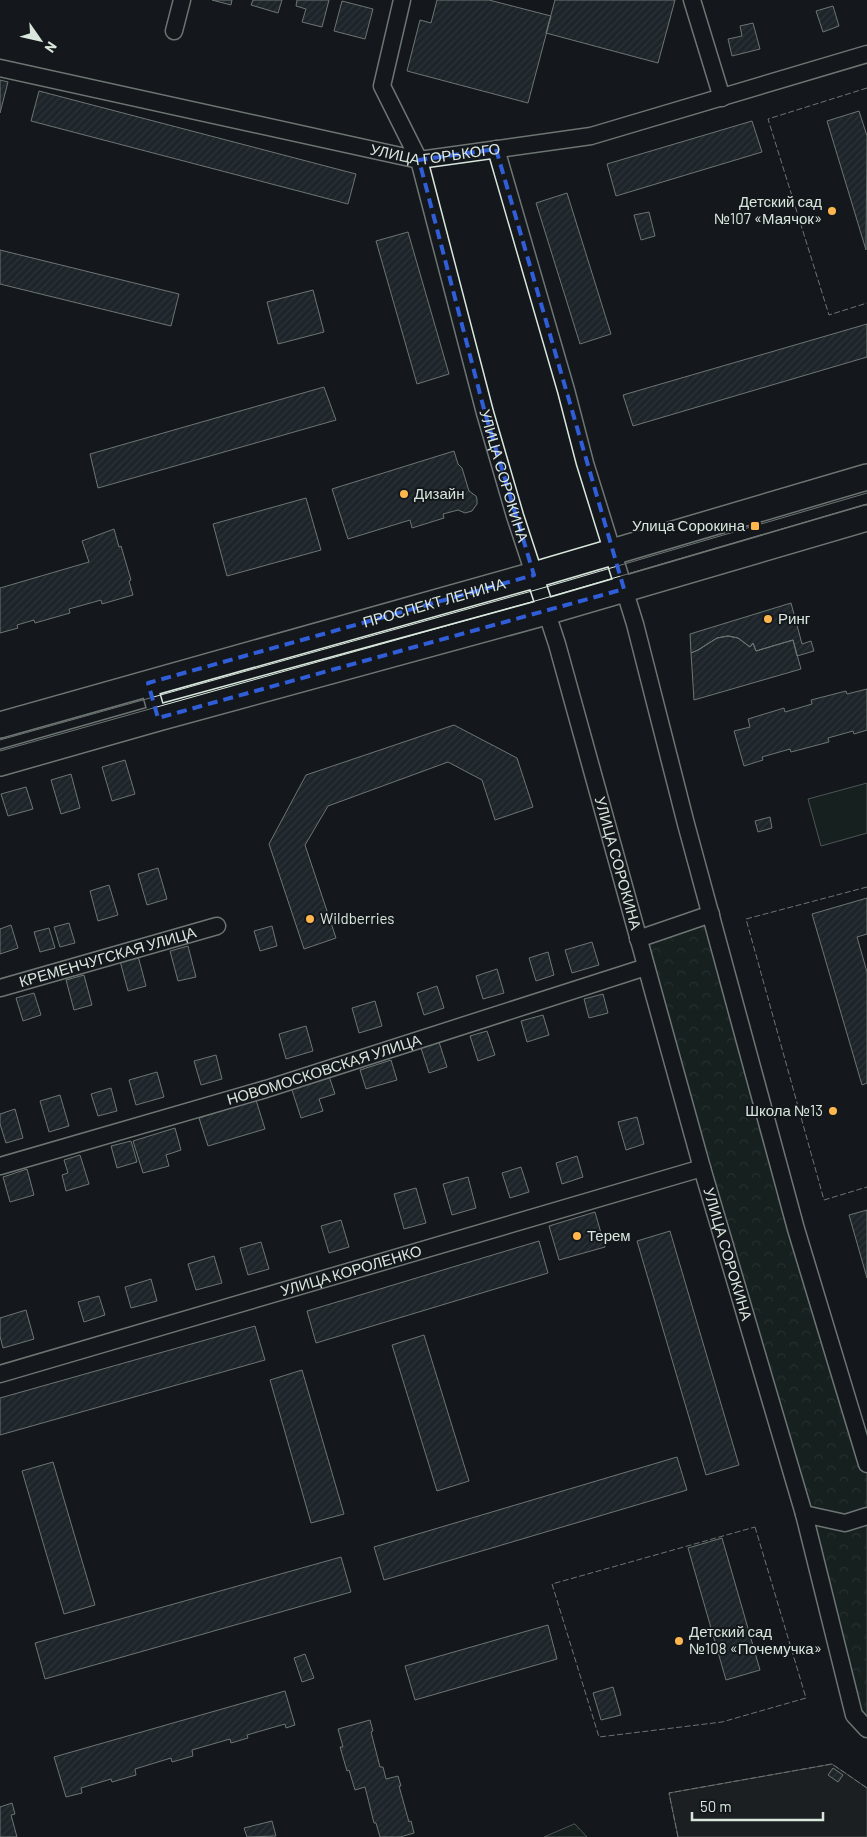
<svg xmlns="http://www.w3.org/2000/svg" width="867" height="1837" viewBox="0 0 867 1837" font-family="Barlow,sans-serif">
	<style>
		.green { fill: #1a2d24; stroke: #939e99 }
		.forest { fill: url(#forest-crowns); stroke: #939e99 }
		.parking { fill: #24282b; stroke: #939e99 }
		.building { fill: url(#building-hatch); stroke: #d8e6dc }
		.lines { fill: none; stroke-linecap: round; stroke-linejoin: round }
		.street-casing { stroke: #d8e6dc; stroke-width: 19 }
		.primary-casing { stroke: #d8e6dc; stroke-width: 28 }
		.street { stroke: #14181c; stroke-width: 16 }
		.primary { stroke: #14181c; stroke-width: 25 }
		.tram { stroke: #d8e6dc; stroke-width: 1 }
		.fence { stroke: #d8e6dc; stroke-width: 1; stroke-dasharray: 6 2.5; stroke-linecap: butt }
		.marked { fill: none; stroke: #305dd8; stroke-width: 4; stroke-dasharray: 10 6; stroke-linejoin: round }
		.poi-dot { fill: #ffb74d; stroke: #14181c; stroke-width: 2 }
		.labels { text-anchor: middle; stroke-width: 4; stroke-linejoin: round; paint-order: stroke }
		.street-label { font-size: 15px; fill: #d8e6dc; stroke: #14181c }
		.poi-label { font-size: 15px; fill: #d8e6dc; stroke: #14181c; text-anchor: start }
	</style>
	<defs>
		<pattern id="forest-crowns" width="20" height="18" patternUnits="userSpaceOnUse" patternTransform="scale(1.25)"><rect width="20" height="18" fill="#1a2d24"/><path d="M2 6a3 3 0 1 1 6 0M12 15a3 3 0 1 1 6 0" fill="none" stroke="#3b4b43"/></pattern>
		<pattern id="building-hatch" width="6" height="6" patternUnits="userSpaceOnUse" patternTransform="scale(1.25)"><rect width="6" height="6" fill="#2c363c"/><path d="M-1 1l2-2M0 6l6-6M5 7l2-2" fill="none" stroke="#4a5358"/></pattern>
	</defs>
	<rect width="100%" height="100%" fill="#14181c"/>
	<path class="green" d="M867 783V833L821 846 808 799Z"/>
	<path class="forest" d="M711 914 867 1464V1729L854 1715 638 939Z
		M575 1824 587 1837H544L574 1824Z"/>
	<path class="parking" d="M832 1764 867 1788V1837H678L669 1793Z"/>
	<path class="building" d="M212 0H232L231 5Z
		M253 0H282L278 13 251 5Z
		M297 0H329L322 27 302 22 306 9 296 6Z
		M437 0H489L551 16 528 103 407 71 420 20 431 23Z
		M555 0H675L658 63 546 33Z
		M342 1 373 9 365 39 334 31Z
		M833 6 839 26 823 32 816 11Z
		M753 23 760 49 732 56 728 39 742 36 740 26Z
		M0 80 8 82 0 113Z
		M39 91 356 174 348 204 31 121Z
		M859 111 867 136 866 250 827 121Z
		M752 121 762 152 616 196 607 164Z
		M567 193 611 334 580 344 536 203Z
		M649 212 655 236 641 240 634 215Z
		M408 232 449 374 417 384 376 241Z
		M0 250 179 294 171 326 0 284Z
		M313 290 324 332 278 344 267 302Z
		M867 324V357L633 426 623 395Z
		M324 387 336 420 98 488 90 454Z
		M454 451 458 464 462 468 469 491 476 496 477 499V504L472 511 465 513 458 510 443 514 444 518 412 528 410 520 348 539 332 489Z
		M306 498 321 550 227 576 213 524Z
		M114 529 119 547 121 546 131 580 129 581 133 595 102 604 101 600 69 609 70 613 35 623 34 620 17 625 18 628 0 633V588L89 562 82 541Z
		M791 603 802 644 811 641 814 651 797 656 793 640 756 651 753 643 750 647 738 638 728 636 717 638 698 650 691 653 690 634Z
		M728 636 738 638 750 647 753 643 756 651 793 640 801 669 694 700 691 653 698 650 717 638Z
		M867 689V730L854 734 853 731 828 738 829 742 791 752 790 749 762 757 763 760 744 766 734 731 750 727 748 719 784 708 785 712 812 704 811 700 846 691 847 694Z
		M454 725 517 758 533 807 495 820 482 780 448 762 328 806 305 845 336 938 304 949 269 844 306 775Z
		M125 760 135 794 112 801 102 767Z
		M71 774 80 808 61 814 51 780Z
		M26 787 33 809 8 816 1 794Z
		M770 817 772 828 758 832 755 821Z
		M158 868 167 899 147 905 138 874Z
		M109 885 118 915 98 921 90 891Z
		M867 898V934L857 937 867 972V1083L862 1085 812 914Z
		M69 923 75 943 60 947 54 927Z
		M11 925 18 948 0 954V929Z
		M272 926 277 946 260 951 254 931Z
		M49 928 55 948 40 952 34 932Z
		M592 942 599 965 572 973 565 950Z
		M188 946 196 977 178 981 170 951Z
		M548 952 554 975 536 981 529 958Z
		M138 956 146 986 128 991 120 961Z
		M497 969 504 993 483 999 476 976Z
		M84 975 92 1005 74 1010 66 980Z
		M437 986 444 1008 424 1015 417 993Z
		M34 993 41 1015 23 1021 16 998Z
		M603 994 608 1013 589 1018 584 999Z
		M375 1001 382 1026 359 1033 352 1008Z
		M543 1015 549 1035 527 1042 521 1021Z
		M306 1026 313 1051 286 1059 279 1034Z
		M487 1031 495 1055 478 1061 470 1036Z
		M439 1042 447 1067 429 1073 421 1048Z
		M216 1055 222 1079 201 1085 194 1061Z
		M391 1060 397 1080 366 1089 360 1070Z
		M157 1072 164 1097 136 1105 129 1080Z
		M329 1076 335 1094 319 1099 323 1111 301 1118 291 1087Z
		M111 1088 117 1111 98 1116 91 1094Z
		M60 1095 69 1126 49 1132 40 1101Z
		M256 1100 265 1129 208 1146 199 1118Z
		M15 1109 23 1138 6 1143 0 1124V1114Z
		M637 1117 644 1144 626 1150 618 1122Z
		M175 1128 181 1150 166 1155 169 1166 143 1173 133 1141Z
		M131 1141 137 1162 117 1168 111 1146Z
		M80 1155 89 1184 66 1191 62 1175 68 1173 64 1160Z
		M577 1156 583 1177 562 1184 556 1163Z
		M521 1167 529 1192 510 1198 502 1173Z
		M27 1169 34 1195 10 1202 3 1177Z
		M468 1177 476 1208 452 1215 443 1184Z
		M416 1188 426 1223 404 1229 394 1194Z
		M867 1210V1278L849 1215Z
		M595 1212 605 1247 559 1260 549 1226Z
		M341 1220 349 1247 329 1253 321 1226Z
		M670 1231 739 1465 706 1475 637 1241Z
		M539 1241 548 1273 316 1343 307 1311Z
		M261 1242 269 1269 248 1275 240 1248Z
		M214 1256 222 1283 196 1290 188 1264Z
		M151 1279 157 1301 131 1308 125 1287Z
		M99 1296 105 1315 84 1322 78 1302Z
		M26 1310 34 1339 3 1348 0 1336V1318Z
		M255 1326 265 1360 0 1435V1398Z
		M424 1335 469 1481 437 1491 392 1345Z
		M302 1370 344 1514 311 1523 270 1380Z
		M677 1457 687 1490 384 1580 374 1547Z
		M53 1462 95 1605 64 1614 22 1471Z
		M722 1538 760 1670 726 1680 688 1548Z
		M341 1557 351 1592 45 1679 35 1643Z
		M548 1625 557 1659 415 1700 405 1666Z
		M305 1654 314 1678 302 1682 294 1658Z
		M613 1687 621 1715 601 1720 593 1693Z
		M285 1691 295 1725 286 1728 285 1724 247 1735 248 1738 231 1743 230 1739 192 1750 193 1756 172 1762 171 1758 135 1769 136 1775 112 1782 111 1779 81 1788 82 1793 66 1797 54 1757Z
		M370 1720 373 1731 371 1732 380 1767H383L386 1779 398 1776 401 1786H399L409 1822 411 1821 414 1833 400 1837H380L376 1823H374L365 1787 355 1790 349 1770 347 1771 340 1747H343L338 1729Z
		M833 1768 843 1775 838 1782 828 1775Z
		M12 1803 15 1814 11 1815 17 1837H0V1807Z
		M272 1821 276 1836 247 1837 244 1828Z"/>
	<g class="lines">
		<g class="street-casing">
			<g id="street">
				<path id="s1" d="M402 0 382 86 419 160 485 413 515 516 557 644 702 1168 804 1514 854 1715 867 1729"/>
				<path d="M692 0 722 98"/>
				<path d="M174 31 182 0"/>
				<path id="s2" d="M0 68 419 160 591 136 867 54"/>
				<path d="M496 149 566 390 585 463 635 624 686 824 796 1229 867 1464"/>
				<path d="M148 683 158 718"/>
				<path d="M638 939 711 914"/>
				<path id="s3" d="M0 988 217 926"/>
				<path id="s4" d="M0 1166 266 1089 646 967"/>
				<path id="s5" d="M0 1374 702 1168"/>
				<path d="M804 1514 845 1523 867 1516"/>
			</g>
		</g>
		<g class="primary-casing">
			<g id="primary">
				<path id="s6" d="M0 725 534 575 867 477"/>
				<path d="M0 763 158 718 546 612 867 518"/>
			</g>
		</g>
		<use href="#street" class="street"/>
		<use href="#primary" class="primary"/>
		<path class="tram" d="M0 740 539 589 867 493
			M0 751 542 599 867 504"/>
		<path class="fence" d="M867 88 768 119 829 315 867 303
			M867 887 746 919 824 1200 867 1187
			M755 1527 806 1698 722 1722 599 1737 552 1584Z
			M678 1837 669 1793 832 1764 867 1788"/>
	</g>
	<path d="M0 0H867V1837H0ZM496 149 624 589 158 718 148 683 534 575 485 413 419 160Z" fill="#14181c" fill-opacity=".55" fill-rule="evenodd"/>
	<path class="marked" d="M496 149 624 589 158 718 148 683 534 575 485 413 419 160Z"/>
	<g class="poi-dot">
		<circle cx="832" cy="211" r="5"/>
		<circle cx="404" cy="494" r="5"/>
		<rect x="750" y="521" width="10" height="10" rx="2.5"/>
		<circle cx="768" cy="619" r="5"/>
		<circle cx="310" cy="919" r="5"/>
		<circle cx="833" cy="1111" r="5"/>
		<circle cx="577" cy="1236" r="5"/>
		<circle cx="679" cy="1641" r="5"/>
	</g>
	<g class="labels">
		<g class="street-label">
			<text dy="5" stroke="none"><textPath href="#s2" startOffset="445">УЛИЦА ГОРЬКОГО</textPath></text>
			<text dy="5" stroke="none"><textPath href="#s1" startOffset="498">УЛИЦА СОРОКИНА</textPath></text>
			<text dy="5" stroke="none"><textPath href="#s6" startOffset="451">ПРОСПЕКТ ЛЕНИНА</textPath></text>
			<text dy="5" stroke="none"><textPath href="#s1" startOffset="902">УЛИЦА СОРОКИНА</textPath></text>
			<text dy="5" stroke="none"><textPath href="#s3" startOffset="112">КРЕМЕНЧУГСКАЯ УЛИЦА</textPath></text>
			<text dy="5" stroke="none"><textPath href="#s4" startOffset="338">НОВОМОСКОВСКАЯ УЛИЦА</textPath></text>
			<text dy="5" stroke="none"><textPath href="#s1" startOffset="1308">УЛИЦА СОРОКИНА</textPath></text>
			<text dy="5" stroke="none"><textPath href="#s5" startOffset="366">УЛИЦА КОРОЛЕНКО</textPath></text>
		</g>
		<g class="poi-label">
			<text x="822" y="207" text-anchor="end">Детский сад<tspan x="822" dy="17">№107 «Маячок»</tspan></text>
			<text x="414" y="499">Дизайн</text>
			<text x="745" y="531" text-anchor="end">Улица Сорокина</text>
			<text x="778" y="624">Ринг</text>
			<text x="320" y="924">Wildberries</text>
			<text x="823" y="1116" text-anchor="end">Школа №13</text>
			<text x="587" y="1241">Терем</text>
			<text x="689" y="1637">Детский сад<tspan x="689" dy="17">№108 «Почемучка»</tspan></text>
		</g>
	</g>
	<g transform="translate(40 40) rotate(124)" stroke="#14181c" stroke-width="4" paint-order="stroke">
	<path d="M0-4L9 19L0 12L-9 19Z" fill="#d8e6dc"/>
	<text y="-8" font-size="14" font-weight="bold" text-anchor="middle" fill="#d8e6dc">N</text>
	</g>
	<path d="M692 1812v8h131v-8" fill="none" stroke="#d8e6dc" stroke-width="2.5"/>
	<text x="700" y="1812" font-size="15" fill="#d8e6dc" stroke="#14181c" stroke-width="4" paint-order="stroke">50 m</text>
</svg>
